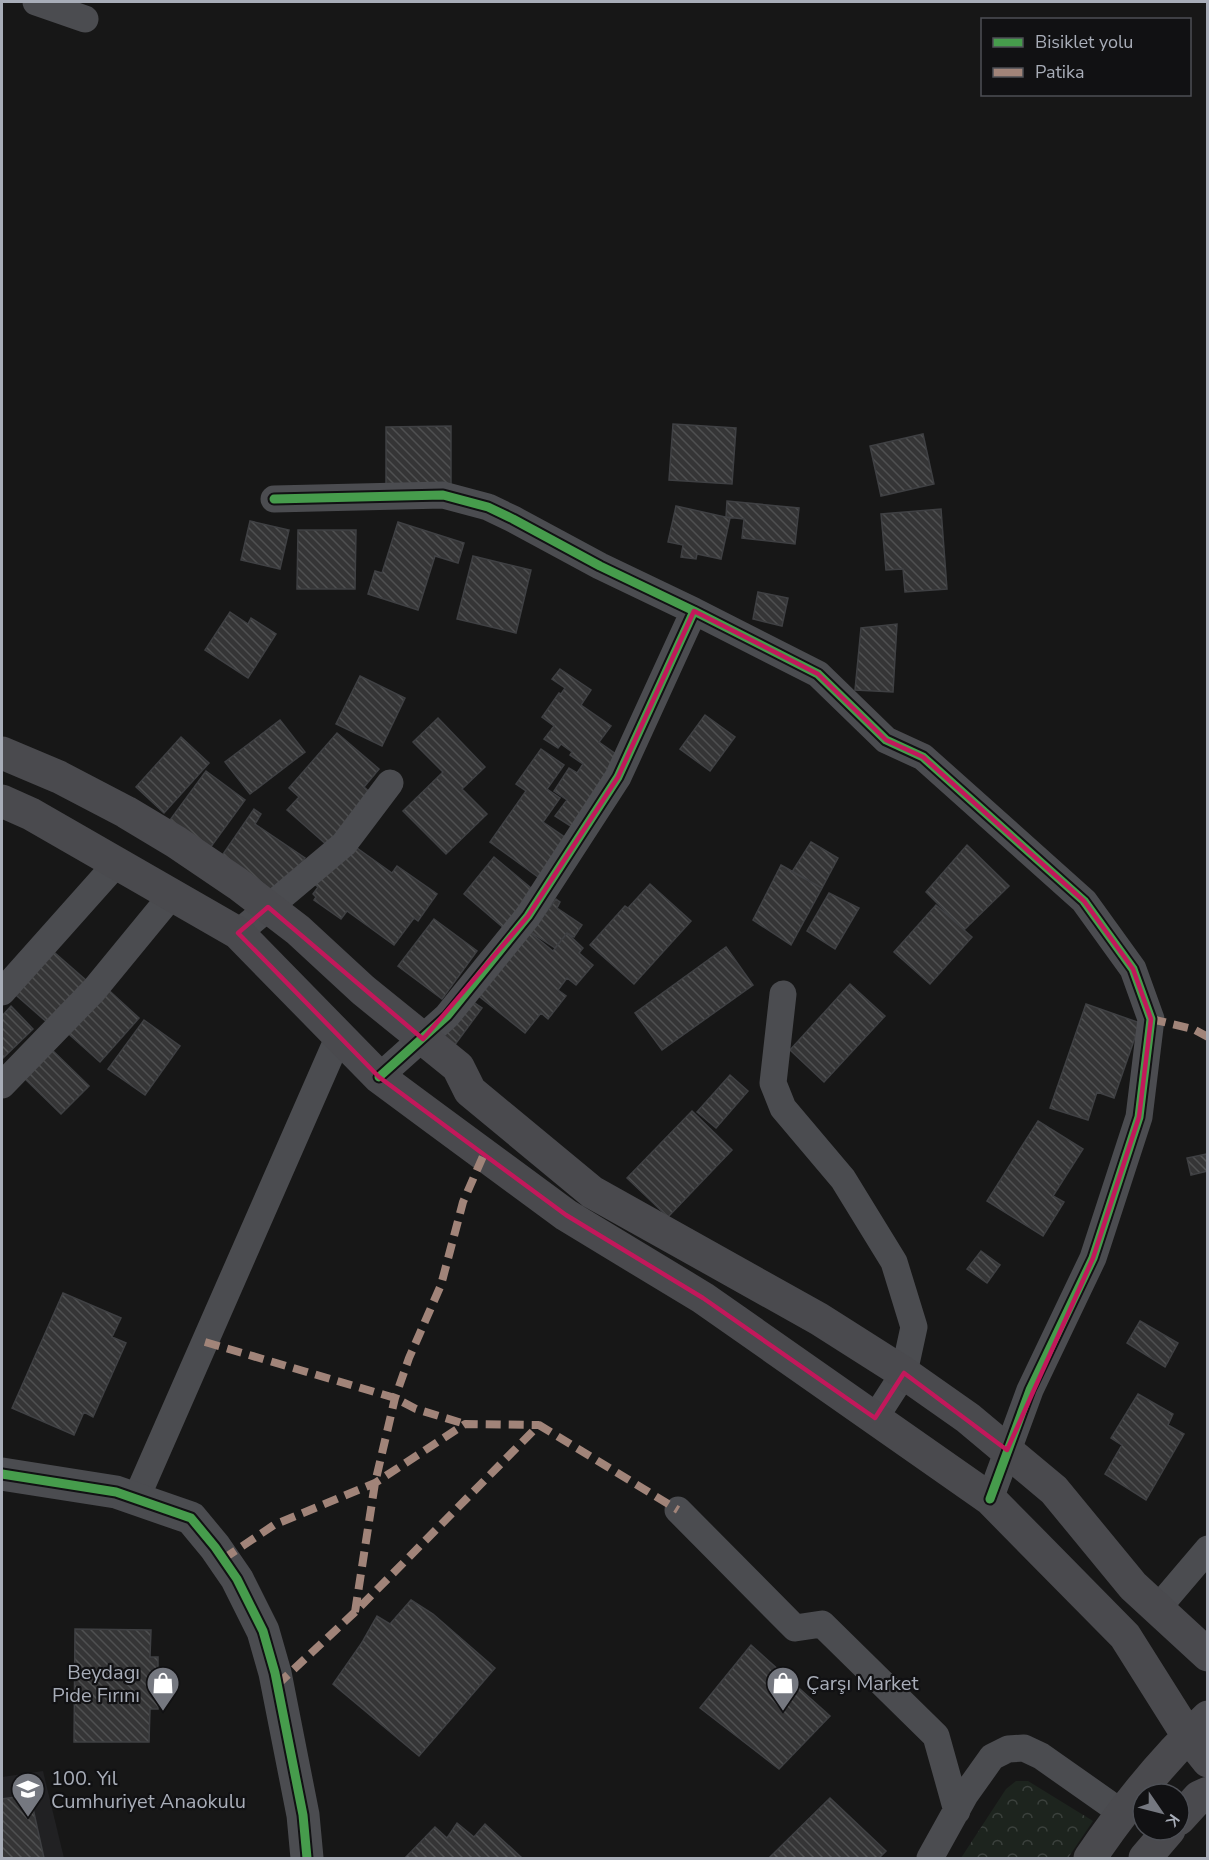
<svg xmlns="http://www.w3.org/2000/svg" width="1209" height="1860" viewBox="0 0 1209 1860" font-family="'Nunito Sans',sans-serif">
	<style>
		.built { fill: #212123 }
		.park { fill: url(#park-crowns) }
		.building { fill: url(#building-back-hatch); stroke: #3f4043; stroke-width: 1.5 }
		.lines { fill: none; stroke-linecap: round; stroke-linejoin: round }
		.minor { stroke: #4b4c50; stroke-width: 27 }
		.tertiary { stroke: #4b4c50; stroke-width: 33 }
		.secondary { stroke: #4a4a4e; stroke-width: 33 }
		.quiet { stroke: #a18479; stroke-width: 8; stroke-dasharray: 15 8; stroke-linecap: butt }
		.cycleway-casing { stroke: #111113; stroke-width: 13 }
		.cycleway { stroke: #469c4c; stroke-width: 9 }
		.marked { fill: none; stroke: #c2185b; stroke-width: 4.5; stroke-linejoin: round }
		.labels { text-anchor: middle; stroke-width: 4.5; stroke-linejoin: round; paint-order: stroke }
		.poi-label { font-size: 20px; fill: #a8adb8; stroke: #111113; text-anchor: start }
	</style>
	<defs>
		<pattern id="park-crowns" width="20" height="18" patternUnits="userSpaceOnUse" patternTransform="scale(1.5)"><rect width="20" height="18" fill="#1d241e"/><path d="M2 6a3 3 0 1 1 6 0M12 15a3 3 0 1 1 6 0" fill="none" stroke="#3b413d"/></pattern>
		<pattern id="building-back-hatch" width="6" height="6" patternUnits="userSpaceOnUse" patternTransform="scale(1.5)"><rect width="6" height="6" fill="#353536"/><path d="M-1 5l2 2M0 0l6 6M5-1l2 2" fill="none" stroke="#4f5051"/></pattern>
	</defs>
	<rect width="100%" height="100%" fill="#171717"/>
	<path class="built" d="M43 1771 64 1858H2V1777Z"/>
	<path class="park" d="M1016 1781H1028L1093 1821 1068 1858H961L1006 1789Z"/>
	<path class="building" d="M673 424 736 428 732 484 669 480Z
		M451 426V487H386V427Z
		M923 434 934 484 881 496 870 446Z
		M727 501 799 508 795 544 742 538 744 519 726 517Z
		M676 506 730 518 721 559 697 554 696 559 681 557 683 545 668 542Z
		M941 509 947 589 905 592 903 569 886 570 881 514Z
		M250 521 289 530 280 569 241 560Z
		M398 522 464 543 458 563 435 556 418 610 368 594 375 571 382 573Z
		M298 530H356L355 589H297Z
		M473 556 531 570 516 633 457 619Z
		M758 592 788 598 782 626 753 619Z
		M230 612 248 624 251 618 276 634 248 678 205 650Z
		M897 624 893 692 855 690 861 628Z
		M560 669 591 690 581 705 611 726 599 742 620 757 572 827 555 816 567 800 554 791 569 768 577 773 583 764 570 755 572 752 561 744 558 748 544 739 554 726 542 717 559 693 561 694 565 688 552 679Z
		M360 676 405 698 382 746 336 724Z
		M705 715 735 737 710 771 680 749Z
		M438 718 485 767 462 789 487 814 446 854 403 811 443 772 413 742Z
		M280 720 305 752 250 794 225 762Z
		M337 733 379 769 364 787 373 795 328 846 287 810 299 797 289 788Z
		M181 737 209 763 164 813 136 787Z
		M541 749 564 765 547 789 560 798 543 822 566 838 538 877 490 842 526 791 516 784Z
		M206 771 245 800 210 848 170 820Z
		M254 809 261 814 255 824 305 858 278 897 221 857Z
		M811 842 838 858 822 888 792 872Z
		M350 843 392 873 397 866 437 894 418 921 414 918 394 945 347 911 341 919 314 900 316 897 313 894 318 887 313 883Z
		M967 845 1009 886 964 930 926 892Z
		M494 857 537 893 506 930 464 894Z
		M781 865 822 888 791 945 753 920Z
		M650 884 691 921 634 984 590 945 625 906 628 908Z
		M829 893 859 908 835 949 807 931Z
		M556 899 560 902 557 908 582 925 574 937 567 933 555 948 531 932Z
		M936 905 972 937 930 984 894 952Z
		M434 919 477 951 442 999 398 966Z
		M527 930 553 951 567 933 583 948 579 953 593 965 576 985 567 978 558 990 566 996 548 1019 541 1013 525 1033 476 994Z
		M47 946 87 981 49 1024 9 989Z
		M726 947 753 985 662 1050 635 1013Z
		M102 984 139 1018 100 1062 62 1028Z
		M850 984 885 1016 824 1082 790 1050Z
		M469 999 482 1008 451 1050 437 1041Z
		M1086 1004 1140 1023 1114 1098 1097 1092 1088 1120 1050 1108Z
		M11 1006 33 1029 2 1059V1016Z
		M144 1020 180 1046 145 1095 108 1069Z
		M46 1044 89 1086 61 1114 18 1072Z
		M730 1075 748 1091 716 1128 697 1112Z
		M692 1111 732 1150 668 1217 627 1178Z
		M1038 1121 1083 1149 1053 1196 1064 1202 1043 1236 987 1201Z
		M1207 1154 1208 1171 1191 1175 1187 1158Z
		M981 1251 1000 1265 987 1283 967 1269Z
		M63 1293 121 1318 112 1337 126 1343 93 1417 84 1412 74 1435 12 1408Z
		M1140 1321 1178 1343 1165 1367 1127 1343Z
		M1138 1394 1173 1414 1168 1425 1184 1434 1146 1500 1105 1474 1122 1445 1111 1438Z
		M411 1600 433 1614 495 1668 419 1756 333 1684 361 1644 377 1616 390 1624Z
		M75 1629 151 1630 150 1657H158V1709H150L149 1742H74Z
		M751 1645 830 1716 779 1769 700 1708Z
		M30 1795 44 1858H2V1799Z
		M830 1798 886 1851 879 1858H769Z
		M457 1823 474 1837 485 1824 522 1858H405L435 1827 447 1838Z"/>
	<g class="lines">
		<path class="minor" d="M36 2 85 19
			M274 499 443 495 488 507 513 519 600 566 694 611 818 674 886 740 923 757 1084 901 1133 969 1151 1019 1139 1117 1093 1258 1030 1390 990 1499
			M238 933 344 844 390 783
			M2 992 117 863
			M783 994 773 1083 783 1108 843 1179 894 1262 914 1327 904 1373 875 1418
			M379 1077 447 1016 528 916 618 777 694 611
			M2 1085 94 990 172 895
			M136 1499 339 1036
			M678 1510 795 1628 822 1624 936 1736 957 1811
			M1157 1609 1208 1549
			M930 1858 965 1795 992 1757 1008 1749 1024 1748 1041 1756 1122 1813"/>
		<path class="tertiary" d="M2 1474 116 1492 191 1518 215 1547 237 1579 263 1631 275 1673 303 1815 307 1858"/>
		<path class="secondary" d="M2 753 59 777 126 812 176 842 238 884 298 930 363 990 458 1067 470 1091 592 1192 819 1319 904 1373 968 1418 1054 1490 1133 1586 1208 1655
			M2 801 31 814 238 933 379 1077 433 1117 566 1215 703 1298 990 1499 1125 1636 1188 1736 1208 1761
			M1179 1819 1199 1797 1208 1793
			M1090 1858C1124 1808 1163 1759 1208 1717
			M1145 1858 1169 1830"/>
		<path class="quiet" d="M1151 1019 1193 1029 1208 1037
			M205 1342 395 1398 416 1409 465 1424
			M223 1559 274 1525 375 1483 465 1424 539 1425
			M355 1612 375 1483 395 1398 409 1358 441 1285 463 1202 484 1154
			M277 1685 355 1612 539 1425 678 1510"/>
		<g class="cycleway-casing">
			<path id="cycleway" d="M274 499 443 495 488 507 513 519 600 566 694 611 818 674 886 740 923 757 1084 901 1133 969 1151 1019 1139 1117 1093 1258 1030 1390 990 1499
				M379 1077 447 1016 528 916 618 777 694 611
				M2 1474 116 1492 191 1518 215 1547 237 1579 263 1631 275 1673 303 1815 307 1858"/>
		</g>
		<use href="#cycleway" class="cycleway"/>
	</g>
	<path class="marked" d="M694 611 818 674 886 740 923 757 1084 901 1133 969 1151 1019 1139 1117 1093 1258 1007 1450 904 1373 875 1418 703 1298 566 1215 379 1077 238 933 268 907 423 1039 528 916 618 777Z"/>
	<defs>
		<g id="shop-pin" transform="scale(1.725)"><path d="M0 17L-7.5 6A9.5 9.5 0 1 1 7.5 6Z" fill="#757880" stroke="#111113"/><path d="M-5-2.5h2.3a2.7 3.5 0 0 1 5.4 0H5L5.5 6h-11ZM-1.5-2.5h3a1.5 2.3 0 0 0-3 0Z" fill="#fff"/></g>
		<g id="school-pin" transform="scale(1.725)"><path d="M0 17L-7.5 6A9.5 9.5 0 1 1 7.5 6Z" fill="#757880" stroke="#111113"/><path d="M0-5L7-2L0 1L-7-2ZM-4 1L0 2.5L4 1V4Q0 6-4 4Z" fill="#fff"/></g>
	</defs>
	<g fill-rule="evenodd">
		<use href="#shop-pin" x="163" y="1683"/>
		<use href="#shop-pin" x="783" y="1683"/>
		<use href="#school-pin" x="28" y="1789"/>
	</g>
	<g class="labels">
		<g class="poi-label">
			<text x="140" y="1679" text-anchor="end">Beydagı<tspan x="140" dy="23">Pide Fırını</tspan></text>
			<text x="806" y="1690">Çarşı Market</text>
			<text x="51" y="1785">100. Yıl<tspan x="51" dy="23">Cumhuriyet Anaokulu</tspan></text>
		</g>
	</g>
	<rect width="1209" height="1860" fill="none" stroke="#a8adb8" stroke-width="6"/>
	<rect x="981" y="18" width="210" height="78" fill="#111113" stroke="#4d4f55" stroke-width="1.5"/>
	<rect x="993" y="38" width="30" height="9" fill="#469c4c" stroke="#4d4f55" stroke-width="1.5"/>
	<text x="1035" y="48" font-size="18" fill="#a8adb8">Bisiklet yolu</text>
	<rect x="993" y="68" width="30" height="9" fill="#a18479" stroke="#4d4f55" stroke-width="1.5"/>
	<text x="1035" y="78" font-size="18" fill="#a8adb8">Patika</text>
	<g transform="translate(1161 1812) rotate(125)"><circle r="28" fill="#111113" stroke="#4d4f55" stroke-width="1.5"/>
	<path d="M0-4.5L10 22L0 15L-10 22Z" fill="#757880"/>
	<text y="-9" font-size="16" font-weight="bold" text-anchor="middle" fill="#a8adb8">K</text>
	</g>
</svg>
